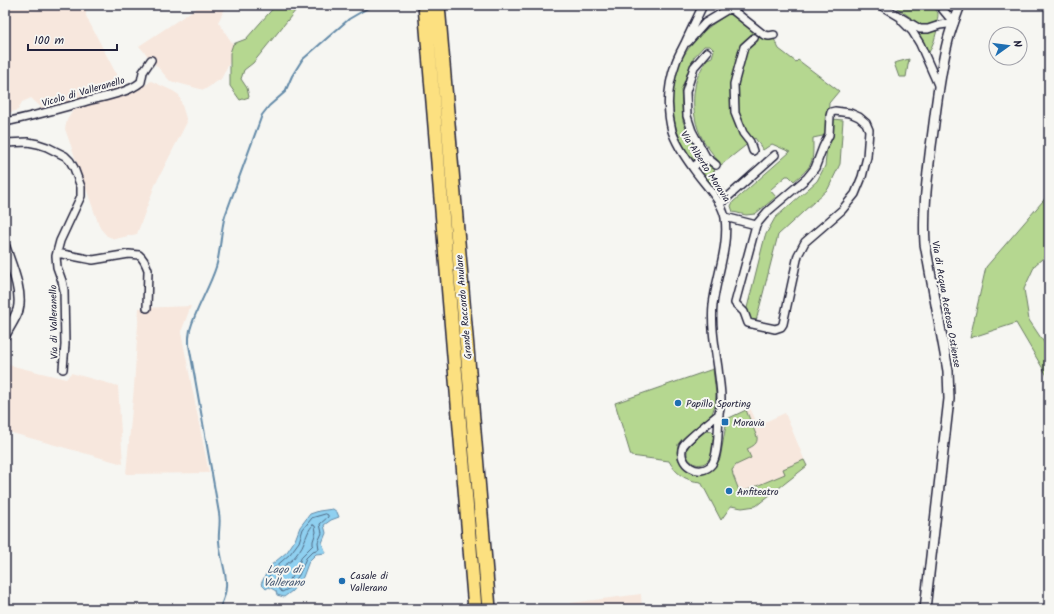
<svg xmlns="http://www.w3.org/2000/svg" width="1054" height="614" viewBox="0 0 1054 614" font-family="Kalam,sans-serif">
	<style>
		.built { fill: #f7e7dd }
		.green { fill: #b5d790; stroke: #6c7c66 }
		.water { fill: #8fd0f0; stroke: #638aa8 }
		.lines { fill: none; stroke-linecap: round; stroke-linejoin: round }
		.shore { stroke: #4e6883; stroke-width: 1 }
		.stream { stroke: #638aa8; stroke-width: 2 }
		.minor-casing { stroke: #22223b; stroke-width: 10 }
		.tertiary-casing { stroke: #22223b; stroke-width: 12 }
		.motorway-casing { stroke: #22223b; stroke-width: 16 }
		.minor { stroke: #f6f6f2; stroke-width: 7 }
		.tertiary { stroke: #f6f6f2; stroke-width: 9 }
		.motorway { stroke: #fce080; stroke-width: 13 }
		.poi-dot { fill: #1f6fb2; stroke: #f6f6f2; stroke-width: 1.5 }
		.labels { text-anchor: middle; stroke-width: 4; stroke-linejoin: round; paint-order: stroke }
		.street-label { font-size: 10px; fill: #22223b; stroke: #f6f6f2 }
		.poi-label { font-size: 10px; fill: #22223b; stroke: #f6f6f2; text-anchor: start }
		.water-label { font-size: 11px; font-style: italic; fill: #435671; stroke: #f6f6f2 }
	</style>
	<rect width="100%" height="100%" fill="#f6f6f2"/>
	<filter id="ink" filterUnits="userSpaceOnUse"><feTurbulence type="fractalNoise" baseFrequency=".025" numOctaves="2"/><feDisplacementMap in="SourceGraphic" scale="8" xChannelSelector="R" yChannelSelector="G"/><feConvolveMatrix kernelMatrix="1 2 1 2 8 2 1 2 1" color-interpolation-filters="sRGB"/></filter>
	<g filter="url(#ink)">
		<path class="built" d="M5 5H84L86 7V16L123 87 43 109 31 98 22 102 18 110 5 114Z
			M201 5H227L218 22 233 44 230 53V62L221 79 204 90 170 81 139 46Z
			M151 81 173 91 179 95 187 122 155 185 137 234 115 239 107 236 100 228 65 129 67 120 75 107 116 98 147 84Z
			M191 306 181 332 209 473 126 474 134 387 139 308Z
			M5 364 66 379 71 373 118 386 123 464 5 431Z
			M750 408 758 425 785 413 807 466 756 506 742 508 730 505 715 479 722 451 727 419Z
			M641 594 642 609H566L571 603Z"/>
		<path class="green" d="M276 5H300L253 63 244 70 241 79 247 88 249 97 240 100 230 86V53L233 44 246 39Z
			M893 5H932L938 13C938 15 938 18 937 20 934 26 926 27 921 25Z
			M729 13 764 39 768 40 774 39 779 49 796 62 798 60 839 91 829 103 827 135 813 138C813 163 814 165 794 181L789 176H786L770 190 776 197 755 214 746 215 733 212 731 206 733 202 790 152 772 144 763 150 755 138 721 165C714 155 705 145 700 134 694 121 692 102 695 87 696 77 702 68 707 59L712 57 714 50 710 46H704L694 57 681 90 682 107 683 121 689 137 700 153V157L698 160 692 159C671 133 667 94 680 63 683 55 690 47 695 40 704 29 718 21 729 13Z
			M911 26C920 35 925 34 937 30L934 41 928 55Z
			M909 59 906 77H899L894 63Z
			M832 119 843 120 840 164 828 189 778 235 756 321 749 320 746 312 765 236 775 218 817 181 825 166 827 148 831 139Z
			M704 164H707L711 166 715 170 712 173 725 193 721 195 717 193 702 171V166Z
			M1049 194V253L1035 265 1024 289 1029 320 1049 350V379L1016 323 970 338 986 267Z
			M713 369 716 394 715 405 712 414 683 438 678 444 677 452 678 459 684 468 690 471 694 472 714 467 720 459 727 419 746 410 757 437C758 444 753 446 747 449L751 458 736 465 732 470 733 475 740 493 785 474 783 469 804 460 807 466 756 506 742 508 731 506 721 520 701 482C686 481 676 474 669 461L631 456 615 403Z
			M707 430 712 431 714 434 711 456C703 473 680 462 689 445Z"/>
		<path class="water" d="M333 509 337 512 339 517 331 520 324 525 326 533 322 543 326 553 316 554 309 561 303 577 292 591 284 597 277 595 276 591 269 587 266 589 261 584 270 566 287 552 295 540 300 527 310 514 319 511Z"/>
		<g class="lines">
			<path class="shore" d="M326 514 328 515V517L320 524 322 533 318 542 319 549 313 551 306 558 299 575 290 588 282 592 278 587 268 583 267 580 273 569 290 554 299 542 303 529 312 518Z
				M313 525 315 526 316 532 313 541V545L302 556 295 573 286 584 284 585 275 580C274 570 287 565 293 559 297 554 302 548 304 542 307 536 308 530 313 525Z"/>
			<path class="stream" d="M219 609C234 581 221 569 219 541 218 532 221 523 219 513L189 345V337L190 330C196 308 209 289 216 267 221 251 220 233 225 216L262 115 269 106 285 92 292 76 302 60 349 19 373 5"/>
			<g class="minor-casing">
				<path id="minor" d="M703 5C697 18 691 30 685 43 682 49 678 56 676 62 668 84 666 108 672 131 676 144 685 157 693 168 703 183 722 200 725 218 729 247 716 277 713 305 711 326 715 347 718 368 719 378 721 388 721 398 721 403 720 408 719 413 718 426 719 454 712 464 700 479 676 464 683 446 687 439 712 420 719 414
					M720 5 722 6 730 8 764 35 769 36 774 35
					M880 5 920 29H928L940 25 954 23 939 5
					M902 21 912 31 920 44 939 87
					M688 42 705 23 730 8 737 5
					M707 52 694 67 686 92 687 116 692 131 700 146 706 157 716 165
					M835 111 850 113 859 117 866 123 869 130 867 157 862 177 855 194 842 210 805 242 798 255 783 324 781 327 775 329 748 323 744 312 735 303 756 225 767 212 807 178 815 168 823 147 829 135 830 116 831 112Z
					M5 122C30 117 55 110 80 103 99 97 125 95 141 82L143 72 151 60
					M5 143 28 142 38 144 47 147 65 156 70 161 74 168 81 187V196L60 241 56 256 57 267 62 281 64 290 65 345 63 369
					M753 151 750 142 743 133 735 113 734 84 744 47 754 38
					M693 167 706 157
					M720 204 775 155
					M725 217 756 225
					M57 253 93 260 129 254 139 255C144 259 146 264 148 270L147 308"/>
			</g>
			<g class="tertiary-casing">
				<path id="tertiary" d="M5 247C11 265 23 292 18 310 15 319 9 327 5 335
					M925 609 949 399 948 371 945 354 925 244C923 211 927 179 931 146 936 111 939 75 948 40 951 28 956 16 960 5"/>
			</g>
			<g class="motorway-casing">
				<path id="motorway" d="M425 5 475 609
					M438 5 489 609"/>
			</g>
			<use href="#minor" class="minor"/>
			<use href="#tertiary" class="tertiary"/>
			<use href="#motorway" class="motorway"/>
		</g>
	</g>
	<g class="poi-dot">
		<circle cx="678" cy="403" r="4"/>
		<rect x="721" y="418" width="8" height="8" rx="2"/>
		<circle cx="729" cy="491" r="4"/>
		<circle cx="342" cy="581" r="4"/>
	</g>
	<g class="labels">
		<g class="street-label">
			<text transform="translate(83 91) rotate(-16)" y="4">Vicolo di Valleranello</text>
			<text transform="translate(706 166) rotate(57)" y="4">Via Alberto Moravia</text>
			<text transform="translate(947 304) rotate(80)" y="4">Via di Acqua Acetosa Ostiense</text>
			<text transform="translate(463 307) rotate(-95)" y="4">Grande Raccordo Anulare</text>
			<text transform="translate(53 322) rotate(-91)" y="4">Via di Valleranello</text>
		</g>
		<g class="poi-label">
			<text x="686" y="407">Papillo Sporting</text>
			<text x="733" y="426">Moravia</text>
			<text x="737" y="495">Anfiteatro</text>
			<text x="350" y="579">Casale di<tspan x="350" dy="12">Vallerano</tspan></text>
		</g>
		<g class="water-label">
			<text x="284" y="573">Lago di<tspan x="284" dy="13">Vallerano</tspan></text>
		</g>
	</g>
	<rect width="1054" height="614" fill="none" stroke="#f6f6f2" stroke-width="20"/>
	<rect x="10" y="10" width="1034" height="594" fill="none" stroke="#22223b" stroke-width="1.5" filter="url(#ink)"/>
	<g transform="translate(1008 46) rotate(76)"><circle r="19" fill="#f6f6f2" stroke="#a1a1a9"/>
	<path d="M0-3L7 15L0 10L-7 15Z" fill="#1f6fb2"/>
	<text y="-6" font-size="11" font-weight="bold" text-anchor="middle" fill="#22223b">N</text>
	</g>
	<path d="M28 44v6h89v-6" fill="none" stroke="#22223b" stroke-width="2"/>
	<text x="34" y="44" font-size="12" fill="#22223b" stroke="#f6f6f2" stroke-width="3" paint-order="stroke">100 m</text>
</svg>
